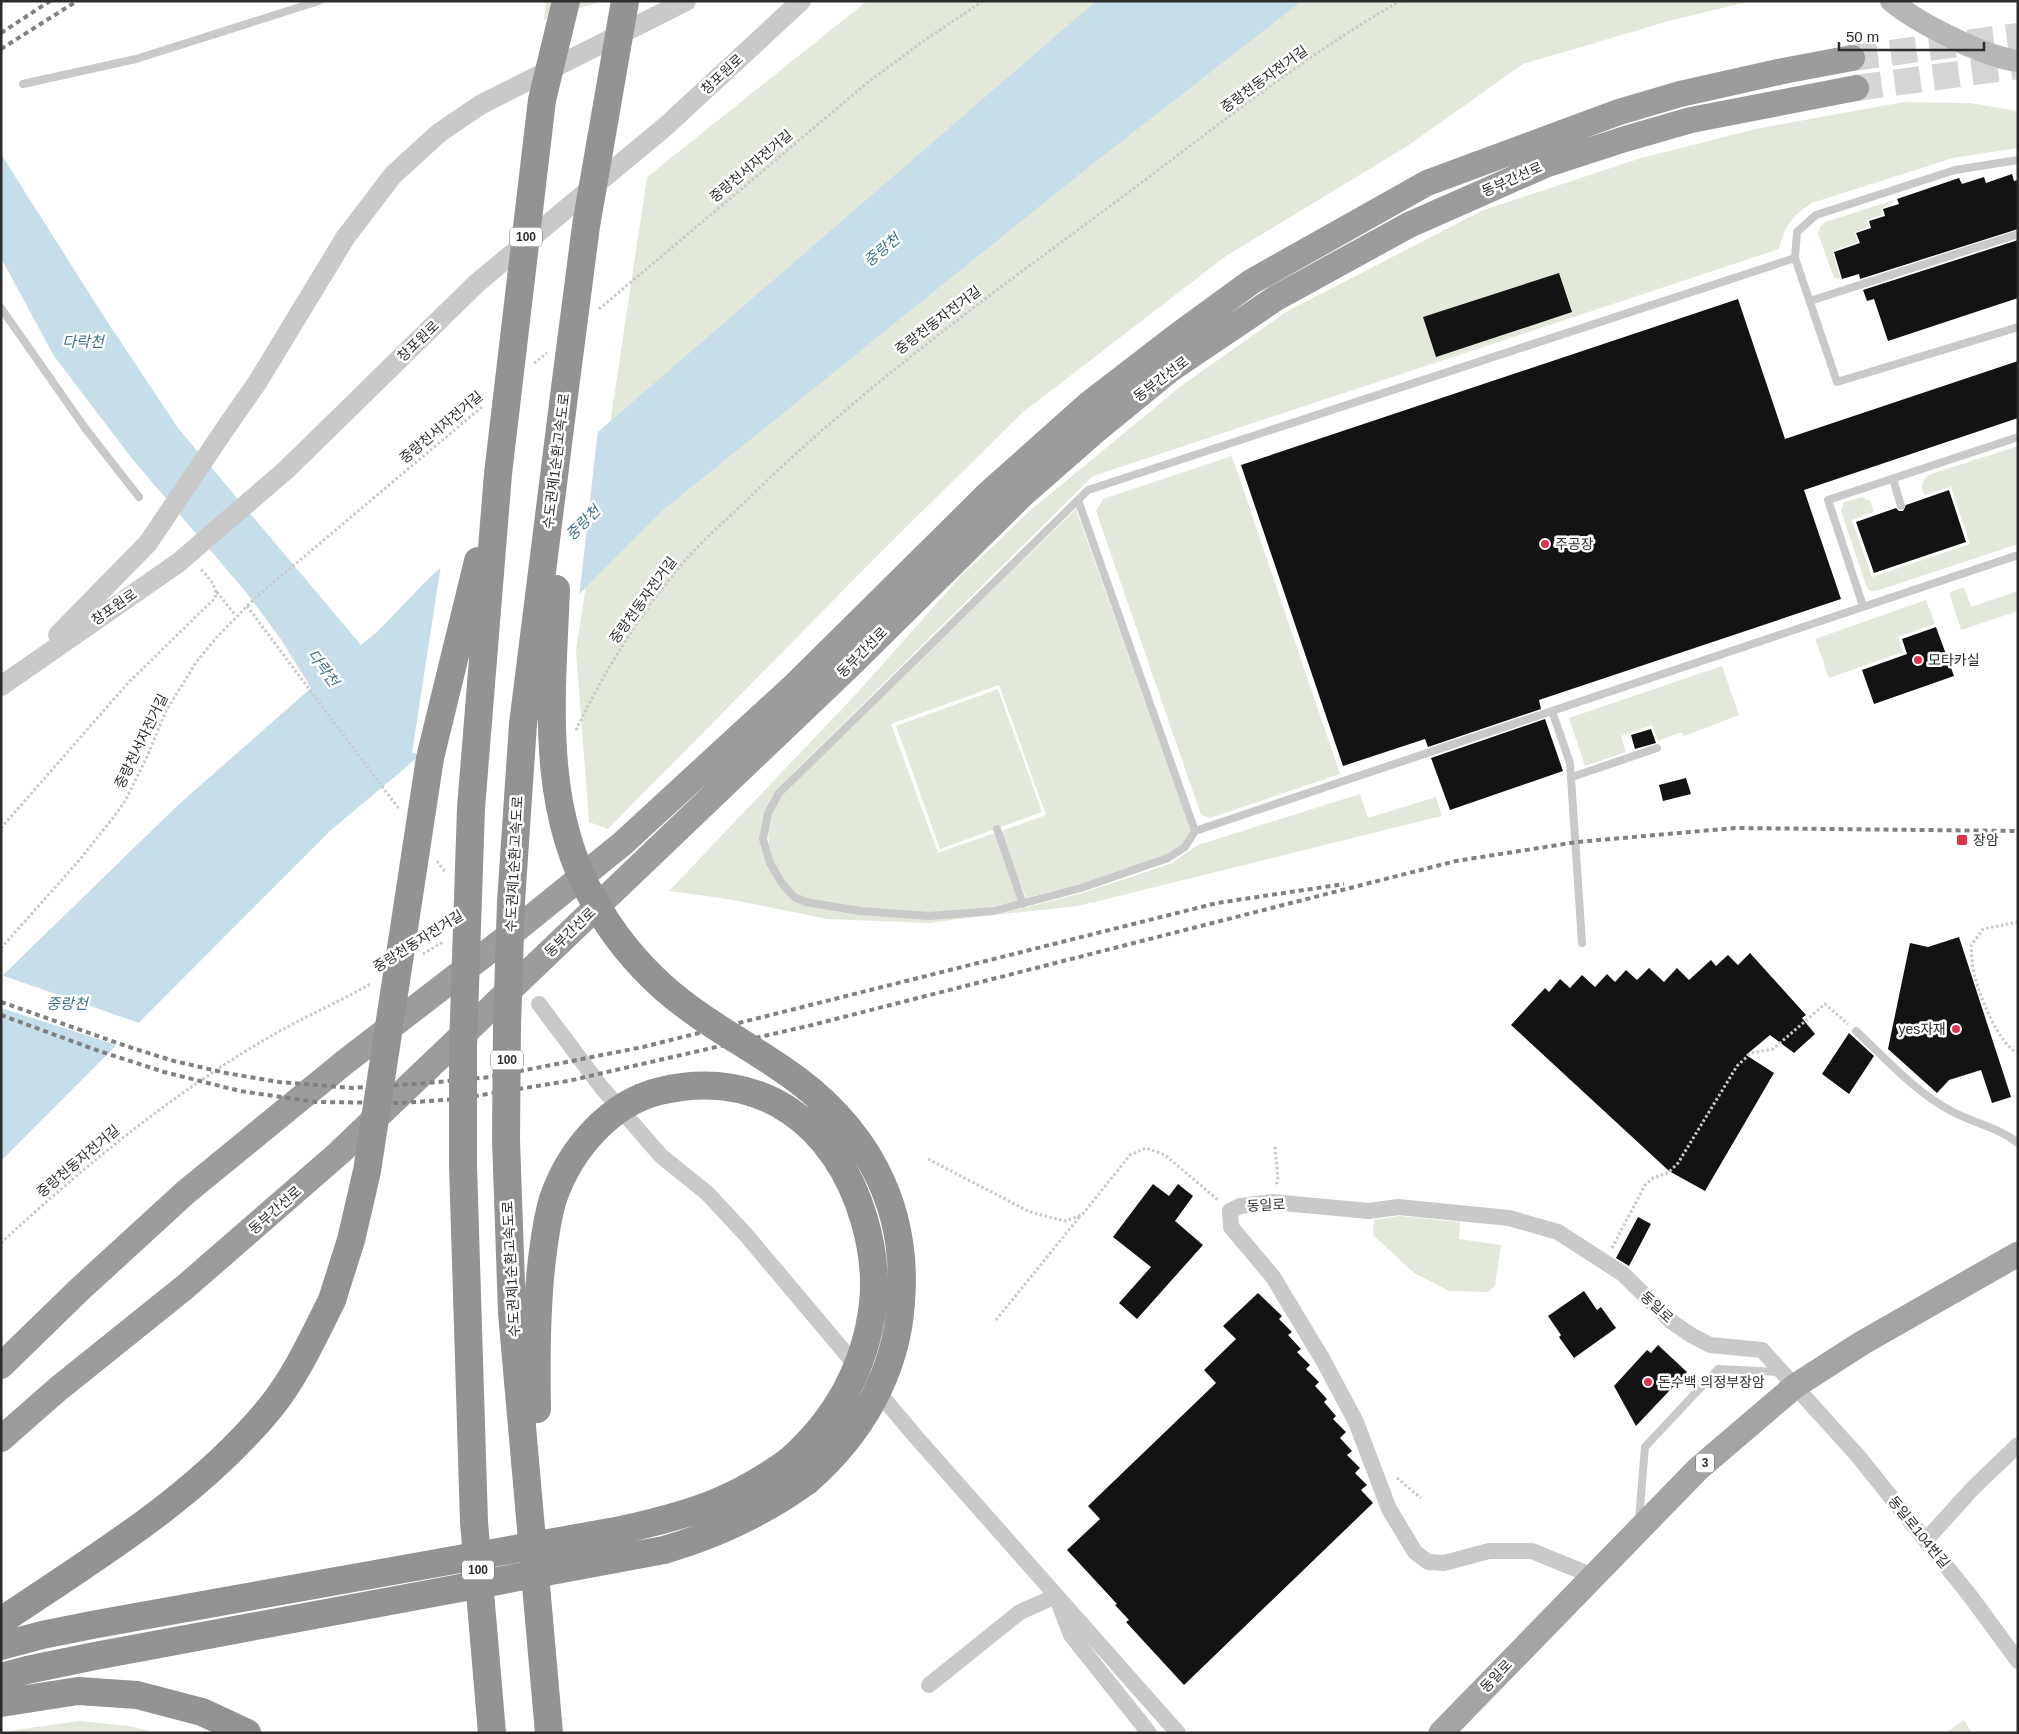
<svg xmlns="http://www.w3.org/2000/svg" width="2019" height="1734" viewBox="0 0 2019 1734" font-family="Helvetica,'Noto Sans KR',sans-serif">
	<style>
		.green { fill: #e3e9da }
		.water { fill: #c6dee9 }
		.pier { fill: #fff }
		.building { fill: #131313 }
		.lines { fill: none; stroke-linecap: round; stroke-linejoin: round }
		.trunk-tunnel { stroke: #d5d5d5; stroke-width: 26; stroke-dasharray: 26 13; stroke-linecap: butt }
		.path { stroke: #c9c9c9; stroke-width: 3; stroke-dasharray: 2.5 2.5; stroke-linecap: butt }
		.service { stroke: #c9c9c9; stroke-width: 8 }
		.minor { stroke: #c9c9c9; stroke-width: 16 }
		.tertiary { stroke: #c9c9c9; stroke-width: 20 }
		.secondary { stroke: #b6b6b6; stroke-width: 22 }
		.primary { stroke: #a4a4a4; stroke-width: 25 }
		.trunk { stroke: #9c9c9c; stroke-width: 26 }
		.motorway { stroke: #939393; stroke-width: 28 }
		.rail { stroke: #818181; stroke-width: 4; stroke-dasharray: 5 4; stroke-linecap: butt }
		.tertiary-bridge { stroke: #c9c9c9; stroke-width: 20 }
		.motorway-bridge { stroke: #939393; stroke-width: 28 }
		.poi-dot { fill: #de344c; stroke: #fff; stroke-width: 2 }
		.labels { text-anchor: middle; stroke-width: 5; stroke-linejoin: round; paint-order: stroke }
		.shield { fill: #fff; stroke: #6b6b6b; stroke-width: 1 }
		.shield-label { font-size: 12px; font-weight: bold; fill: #2c2c2c }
		.street-label { font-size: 14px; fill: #2c2c2c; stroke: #fff }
		.poi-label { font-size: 14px; fill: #2c2c2c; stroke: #fff; text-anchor: start }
		.water-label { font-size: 15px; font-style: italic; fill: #3e728a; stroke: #fff }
	</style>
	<rect width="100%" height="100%" fill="#fff"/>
	<path class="green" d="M546 1H602L544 20Z
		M867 1H1751L1669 21 1523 64 1406 147 1226 256 1022 413 880 553 608 829 589 822 576 651 647 177Z
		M1904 102 1970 103 2018 111V148L1953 158 1812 203C1790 218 1786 223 1779 249L1093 476 797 769 777 791 761 840 792 899 928 919 991 915 928 923 827 919 728 899 669 891 857 693 961 576 1032 509 1181 386 1286 312 1481 211 1638 159 1760 128Z
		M1894 200 1895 202 1881 208 1882 215 1867 220 1869 227 1855 232 1858 242 1832 251 1841 279 1834 278 1818 234 1820 227 1825 222Z
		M2018 446V544L1876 591H1870L1866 586 1841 511 1844 502 1862 497 1870 501 1874 512 1852 520 1872 577 1970 544 1951 487 1924 495C1921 486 1921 482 1928 475Z
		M1232 456 1340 774 1210 818 1201 815 1096 511 1103 499Z
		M1076 509 1191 831 1183 844 1166 855 1081 884 1026 898 1001 831 1046 815 999 685 891 724 938 853 994 833 1018 901C959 917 894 914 834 904 822 901 808 901 797 895 785 887 775 867 771 854 762 818 778 799 801 774Z
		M1964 587 1971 607 2018 591V611L1961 630 1949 593Z
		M1926 600 1935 624 1898 637 1903 652 1829 678 1815 639Z
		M1722 666 1739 715 1684 736 1682 732 1658 741 1652 725 1621 736 1626 752 1585 766 1569 718Z
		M998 689 1042 812 940 849 896 726Z
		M1360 794 1368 818 1436 797 1442 816 1078 906 995 915 1082 893 1170 864 1198 845Z
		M1399 1216 1460 1222 1459 1239 1501 1245 1495 1285 1489 1292 1449 1291 1414 1273 1373 1235 1374 1220Z
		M1964 1720 1972 1733H1946Z
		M79 1721 130 1726 155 1733H8L16 1730Z"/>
	<path class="water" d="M1096 1H1302L1081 173 663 510 410 764 331 830 1 1161V977L178 805 311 688 280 638 245 591 133 460 54 356 1 258V154L101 312 178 428 361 645 377 632 428 579Z"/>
	<path class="pier" d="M598 429 579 598 422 755 412 753 441 565Z
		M1 975 142 1024 120 1046 1 1008Z"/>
	<path class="building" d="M2012 174 2014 181 2018 180V229L1860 279 1859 274 1842 279 1834 252 1860 243 1856 233 1871 228 1869 221 1885 216 1883 209 1899 204 1897 199 1959 178 1962 184 1984 177 1986 183Z
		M2018 240V298L1888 341 1874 299 1867 301 1863 290Z
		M1559 273 1572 312 1436 357 1423 317Z
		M1738 299 1785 439 2018 361V418L1804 490 1841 599 1539 700 1541 709 1428 747 1425 739 1343 766 1241 465Z
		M1949 490 1966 542 1874 573 1856 522 1896 508 1899 511H1903L1906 505Z
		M1936 627 1954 676 1874 704 1862 670 1907 654 1902 639Z
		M1545 719 1563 771 1450 810 1431 758Z
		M1651 729 1656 743 1635 749 1631 735Z
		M1686 778 1691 794 1663 801 1659 785Z
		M1959 937 2011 1097 1992 1103 1981 1070 1949 1080 1937 1093 1888 1049 1910 943 1928 947Z
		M1750 953 1806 1015 1802 1018 1815 1034 1794 1053 1770 1035 1746 1055 1774 1073 1705 1191 1669 1171 1511 1025 1545 988 1549 992 1560 979 1570 988 1582 975 1595 987 1607 974 1615 982 1626 970 1637 980 1649 968 1664 982 1677 968 1689 980 1711 960 1716 966 1728 955 1738 965Z
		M1849 1033 1874 1056 1849 1094 1822 1074Z
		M1153 1184 1169 1196 1178 1184 1193 1196 1175 1221 1203 1245 1137 1319 1119 1303 1151 1267 1113 1237Z
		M1638 1217 1651 1224 1629 1266 1616 1258Z
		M1584 1291 1597 1310 1601 1307 1616 1328 1574 1358 1559 1337 1561 1335 1548 1316Z
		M1258 1293 1282 1316 1279 1319 1292 1332 1288 1335 1301 1349 1297 1352 1310 1365 1306 1369 1319 1382 1315 1386 1327 1399 1324 1402 1336 1416 1333 1419 1346 1432 1340 1438 1352 1451 1347 1455 1360 1468 1355 1473 1367 1485 1361 1490 1373 1503 1184 1685 1126 1622 1129 1620 1115 1605 1117 1604 1067 1550 1100 1519 1088 1506 1216 1383 1204 1370 1236 1339 1223 1326Z
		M1658 1345 1687 1372 1636 1426 1614 1386 1647 1350 1651 1353Z"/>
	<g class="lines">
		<path class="trunk-tunnel" d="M1852 58 2018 36
			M1856 88 2018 66"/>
		<path class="path" d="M599 309 867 83 922 42 983 1
			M534 363 547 353
			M217 592 236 616
			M247 606 399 809
			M576 730C603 674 637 618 677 570 698 544 724 522 748 499 860 389 987 297 1113 204 1207 134 1299 59 1400 1
			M1 828 128 683 215 598C219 587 207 577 201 569
			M437 861 445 872
			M2018 922 1983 929 1971 946C1972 956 1972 967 1975 977 1980 997 1999 1045 2018 1053
			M1 948 77 863 113 818 125 801 146 759 166 711 197 661 217 637 255 598 483 406
			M423 954 443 942
			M1275 1147 1278 1177 1276 1187
			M928 1159 1030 1212 1065 1221 1082 1215 1130 1155 1146 1148 1165 1155 1218 1200
			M1 1243C84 1166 173 1093 271 1036 304 1017 339 1002 372 983
			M1612 1248 1645 1185 1653 1178 1668 1173 1678 1163 1737 1066 1751 1053 1773 1049 1825 1004 1848 1024
			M996 1320 1081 1215
			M1397 1478 1421 1498"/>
		<path class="service" d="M23 84 136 59 319 1
			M1795 258 1797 232 1816 215 1955 170 2018 160
			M1810 301 2018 234
			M1 308 85 428 139 497
			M1893 479 1901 506
			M1078 500 779 793 768 813 763 839 770 863 781 882 794 897 806 902 860 911 929 916 994 911 1081 888 1168 858 1185 847 1195 831
			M1863 606 1828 500 2018 437
			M1552 711 2018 555
			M1572 777 1657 748
			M997 829 1023 904
			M1582 943 1570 763 1552 711 1195 831 1078 500 1088 490 1795 258 1837 382 2018 327
			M1856 1031C1886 1059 1916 1093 1953 1112 1974 1123 1999 1128 2018 1143
			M1639 1519 1645 1447 1718 1369 1779 1372"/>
		<path class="minor" d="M539 1004 602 1088 648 1141 661 1156 707 1193 747 1236 916 1437 1178 1733
			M1926 1540 1973 1488 2018 1445
			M1593 1576 1532 1551H1489L1444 1563 1428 1562 1415 1552 1389 1509 1356 1422 1323 1360 1273 1277 1231 1227 1230 1211 1240 1206 1272 1202 1369 1211 1398 1207 1509 1218 1558 1232 1623 1274 1672 1322 1691 1335 1710 1345 1762 1350 1858 1456 1971 1597 2018 1661
			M929 1685 1020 1612 1056 1596 1071 1635 1149 1733"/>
		<path class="tertiary" d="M227 426 257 383 345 238 393 175 439 133 480 105 686 1
			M286 470 477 283 666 126 801 1
			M58 635 148 543
			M1 686 178 563"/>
		<path class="secondary" d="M1891 1C1918 23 1984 57 2018 61"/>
		<path class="primary" d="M1441 1733 1698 1469 1795 1386 1862 1343 2018 1254"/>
		<path class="trunk" d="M1 1366 79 1290 186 1192 345 1062 502 941 622 844 795 685 989 493 1090 403 1177 336 1251 282 1427 183 1554 136 1619 112 1680 94 1783 71 1852 58
			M1 1439 58 1389 185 1287 339 1153 850 665 1022 495 1095 431 1171 369 1276 298 1409 225 1545 165 1625 139 1691 120 1856 88"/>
		<path class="motorway" d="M1 1621C96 1557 197 1497 270 1408 296 1376 314 1336 332 1300
			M1 1646 42 1635 97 1624 621 1530C688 1515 733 1502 789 1461
			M1 1677 27 1670 95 1656 664 1550C716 1535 763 1513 807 1481
			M1 1703 78 1691 137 1695 202 1712 247 1733"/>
		<path class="rail" d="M1 33 50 1
			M1 49 77 1
			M1 1002 132 1048 174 1061 226 1073 279 1082 352 1088 428 1083 490 1077 643 1047 1217 903 1344 884
			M1 1015 99 1051 164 1072 240 1091 316 1102 402 1103 457 1099 568 1081 812 1025 1456 861 1577 842 1735 828 2018 831"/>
		<path class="tertiary-bridge" d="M148 543 227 426
			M178 563 286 470"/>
		<path class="motorway-bridge" d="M556 589C552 695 539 805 594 901 612 933 636 963 664 988 700 1020 743 1042 782 1069 864 1124 909 1203 901 1303 896 1374 860 1435 807 1481
			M332 1300 351 1240 367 1171 430 758 478 561
			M537 1409C536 1359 536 1309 542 1259 545 1237 547 1216 554 1196 571 1149 610 1103 660 1091 760 1067 836 1124 864 1219 872 1246 876 1275 873 1304 866 1366 836 1420 789 1461
			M492 1733 474 1522 463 1165V1047L471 808 498 474 542 100 566 1
			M549 1733 512 1313 506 1139 507 1026 511 902 523 724 565 388 586 226 625 1"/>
	</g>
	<g class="poi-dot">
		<circle cx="1545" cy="544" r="5"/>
		<circle cx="1918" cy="660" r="5"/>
		<rect x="1956" y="834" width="12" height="12" rx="2.5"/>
		<circle cx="1956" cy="1029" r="5"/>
		<circle cx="1648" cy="1382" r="5"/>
	</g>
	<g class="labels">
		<g class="shield">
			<rect x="510" y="227.5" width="32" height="19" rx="4"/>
			<rect x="491" y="1050.5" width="32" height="19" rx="4"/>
			<rect x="1696" y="1453.5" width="18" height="19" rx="4"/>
			<rect x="462" y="1560.5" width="32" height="19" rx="4"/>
		</g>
		<g class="shield-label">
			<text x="526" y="241">100</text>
			<text x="507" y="1064">100</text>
			<text x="1705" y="1467">3</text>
			<text x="478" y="1574">100</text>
		</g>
		<g class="street-label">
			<text transform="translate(722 74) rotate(-43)" y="5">창포원로</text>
			<text transform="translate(1264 79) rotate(-36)" y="5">중랑천동자전거길</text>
			<text transform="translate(751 166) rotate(-40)" y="5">중랑천서자전거길</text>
			<text transform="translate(1512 179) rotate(-24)" y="5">동부간선로</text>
			<text transform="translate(938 320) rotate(-37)" y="5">중랑천동자전거길</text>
			<text transform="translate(418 341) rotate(-44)" y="5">창포원로</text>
			<text transform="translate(1161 379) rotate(-37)" y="5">동부간선로</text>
			<text transform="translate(441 427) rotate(-40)" y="5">중랑천서자전거길</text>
			<text transform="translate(556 461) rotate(-83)" y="5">수도권제1순환고속도로</text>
			<text transform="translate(643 600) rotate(-54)" y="5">중랑천동자전거길</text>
			<text transform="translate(114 607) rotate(-35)" y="5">창포원로</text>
			<text transform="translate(862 652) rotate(-45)" y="5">동부간선로</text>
			<text transform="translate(141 741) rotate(-64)" y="5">중랑천서자전거길</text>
			<text transform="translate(514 864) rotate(-87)" y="5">수도권제1순환고속도로</text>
			<text transform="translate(570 932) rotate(-44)" y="5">동부간선로</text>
			<text transform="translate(418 941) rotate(-32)" y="5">중랑천동자전거길</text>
			<text transform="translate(78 1161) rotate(-40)" y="5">중랑천동자전거길</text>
			<text transform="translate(1266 1205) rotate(-3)" y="5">동일로</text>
			<text transform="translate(275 1210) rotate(-41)" y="5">동부간선로</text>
			<text transform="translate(511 1269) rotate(-93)" y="5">수도권제1순환고속도로</text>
			<text transform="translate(1657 1307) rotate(43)" y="5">동일로</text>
			<text transform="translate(1919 1532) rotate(51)" y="5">동일로104번길</text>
			<text transform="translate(1496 1676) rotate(-46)" y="5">동일로</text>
		</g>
		<g class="poi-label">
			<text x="1555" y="549">주공장</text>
			<text x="1928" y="665">모타카실</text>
			<text x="1973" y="845">장암</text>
			<text x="1946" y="1034" text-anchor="end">yes자재</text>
			<text x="1658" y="1387">돈수백 의정부장암</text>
		</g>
		<g class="water-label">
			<text transform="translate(882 250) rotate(-40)" y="5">중랑천</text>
			<text x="83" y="347">다락천</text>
			<text transform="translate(583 523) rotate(-45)" y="5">중랑천</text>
			<text transform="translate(323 668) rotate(54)" y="5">다락천</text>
			<text x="67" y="1009">중랑천</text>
		</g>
	</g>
	<rect width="2019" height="1734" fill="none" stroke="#2c2c2c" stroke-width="5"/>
	<path d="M1839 42v8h145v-8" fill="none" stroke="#2c2c2c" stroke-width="2.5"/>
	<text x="1846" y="42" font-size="15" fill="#2c2c2c" stroke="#ffffff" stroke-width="4" paint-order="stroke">50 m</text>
</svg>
